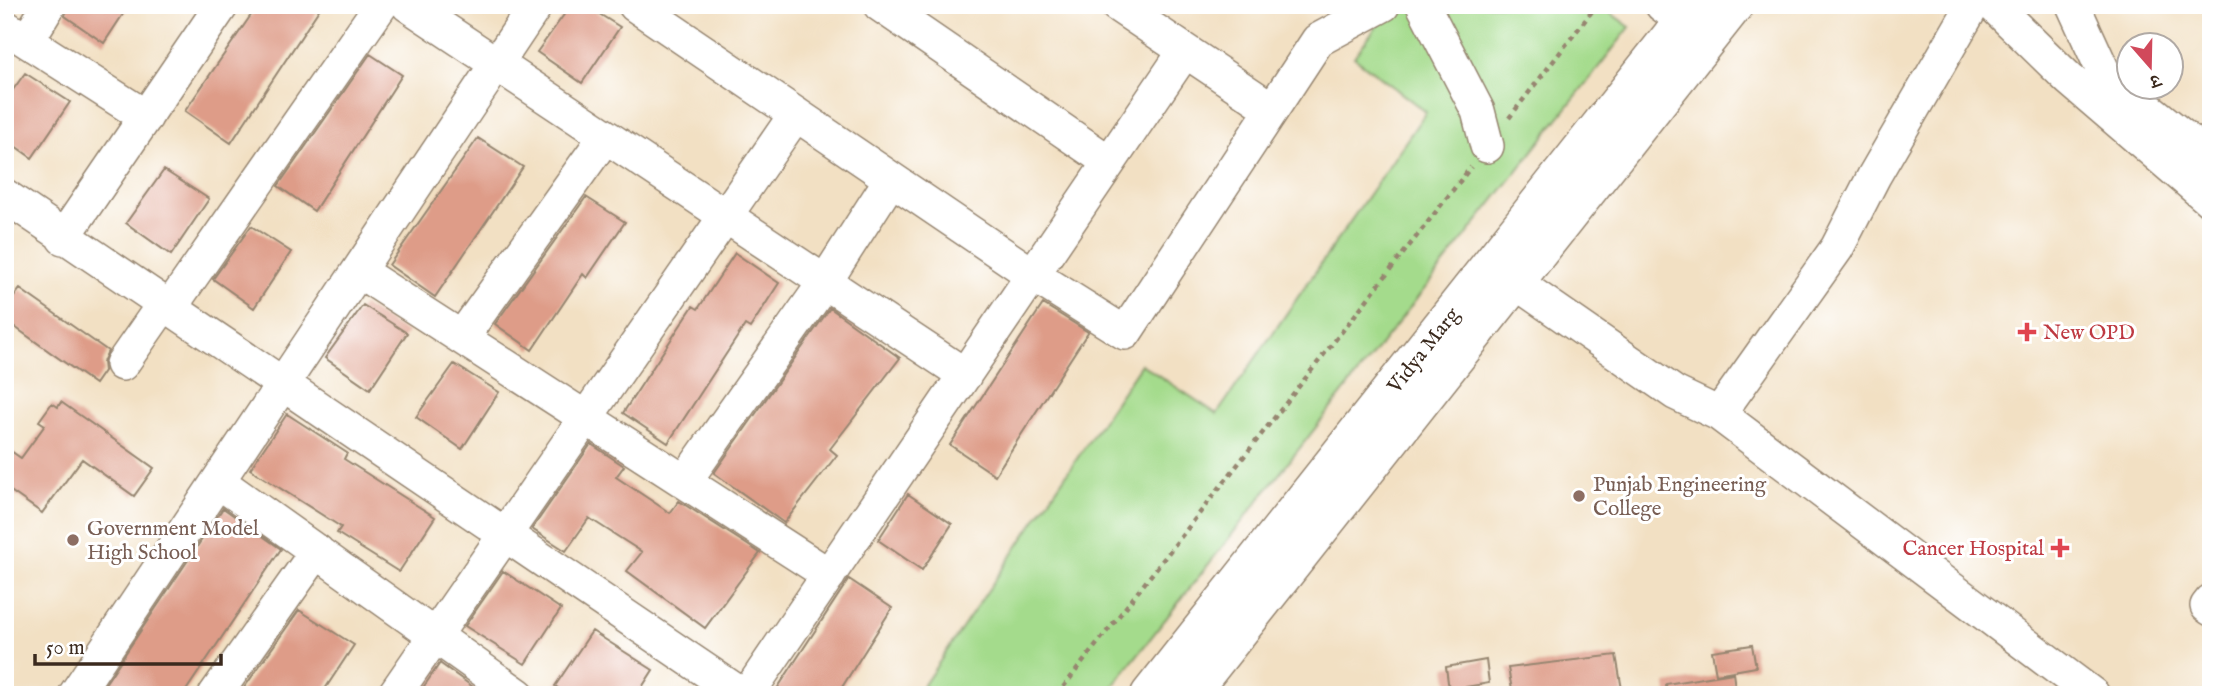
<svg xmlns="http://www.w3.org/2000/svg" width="2216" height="700" viewBox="0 0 2216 700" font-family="'IM FELL English','Noto Serif Devanagari',serif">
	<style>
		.green { fill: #a4db8c; stroke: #708255; stroke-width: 2 }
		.building { fill: #de9c88 }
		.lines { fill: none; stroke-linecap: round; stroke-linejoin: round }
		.minor-casing { stroke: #968570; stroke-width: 36 }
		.major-casing { stroke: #968570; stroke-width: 41 }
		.path { stroke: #968570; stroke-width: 4.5; stroke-dasharray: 5 5; stroke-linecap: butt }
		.minor { stroke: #fff; stroke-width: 33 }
		.major { stroke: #fff; stroke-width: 38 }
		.health-dot { fill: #e0444e; stroke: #fff; stroke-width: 2.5 }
		.education-dot { fill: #8d6e63; stroke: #fff; stroke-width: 2.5 }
		.labels { text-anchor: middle; stroke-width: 6; stroke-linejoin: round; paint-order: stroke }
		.health-label { font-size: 21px; fill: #be3a42; stroke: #fff; text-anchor: start }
		.street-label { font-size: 21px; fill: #3b2a1e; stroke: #fff }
		.education-label { font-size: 21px; fill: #785e54; stroke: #fff; text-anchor: start }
	</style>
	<rect width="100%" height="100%" fill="#fff"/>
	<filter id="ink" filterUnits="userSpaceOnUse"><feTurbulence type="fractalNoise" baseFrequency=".0143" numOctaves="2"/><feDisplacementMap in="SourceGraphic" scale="14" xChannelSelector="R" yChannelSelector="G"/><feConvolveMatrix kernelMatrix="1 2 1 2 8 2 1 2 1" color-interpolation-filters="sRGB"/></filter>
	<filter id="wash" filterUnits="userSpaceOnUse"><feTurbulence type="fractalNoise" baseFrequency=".00686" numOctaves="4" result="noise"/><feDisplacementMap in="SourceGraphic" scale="28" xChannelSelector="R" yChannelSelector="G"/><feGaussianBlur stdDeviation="1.57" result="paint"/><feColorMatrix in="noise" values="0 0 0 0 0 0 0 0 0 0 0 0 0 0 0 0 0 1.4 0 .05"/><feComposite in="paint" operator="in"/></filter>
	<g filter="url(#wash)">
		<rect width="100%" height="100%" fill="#f2e0c3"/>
		<path class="green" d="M1392 5H1599L1630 27 1106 695H917L1141 364 1217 414 1426 112 1354 57Z"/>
		<g id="blocks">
			<path class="building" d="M68 5H129L104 43 65 16Z
				M258 5H322L231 143 185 111Z
				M571 5H585L620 27 582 83 537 52Z
				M370 54 402 75 314 211 278 186Z
				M25 73 70 102 32 158 5 139V101Z
				M478 138 523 167 435 297 389 265Z
				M164 170 209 199 171 255 126 223Z
				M586 197 625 222 587 278 583 274 532 350 495 324Z
				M251 226 291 252 254 308 213 279Z
				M735 253 779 283 750 328 745 325 668 443 623 413 693 306 698 309Z
				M20 289 108 351 103 362 104 371 95 384 5 320V309Z
				M1043 304 1088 332 995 475 950 445Z
				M363 305 407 333 370 389 325 358Z
				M830 308 900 358 830 449 837 455 784 523 714 473Z
				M454 364 499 392 462 449 416 417Z
				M61 402 154 468 134 496 82 459 42 513 5 487V447L21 458 45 425 39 421 52 403 58 407Z
				M287 414 347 453 344 459 435 517 399 572 337 533 341 527 250 469Z
				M591 444 624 466 616 477 670 513 679 501 760 553 705 628 627 571 642 552 589 518 566 551 532 529Z
				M908 494 952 524 922 570 878 540Z
				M223 508 281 549 183 695H122L105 684Z
				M503 571 561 609 525 664 465 626Z
				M849 579 892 608 837 695H773Z
				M299 610 354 645 321 695H239Z
				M592 631 653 670 637 695H568L555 686Z
				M1752 645 1756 667 1716 674 1712 651Z
				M1616 655 1623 695H1513L1508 668Z
				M1486 660 1489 683 1449 690 1446 667Z
				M440 663 441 664 484 695H418Z
				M1733 673 1736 695H1667L1666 684Z"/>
		</g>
	</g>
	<g filter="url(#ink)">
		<use href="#blocks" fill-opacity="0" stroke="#968570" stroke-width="2"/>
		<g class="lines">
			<g class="minor-casing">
				<path id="minor" d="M408 5 965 375
					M635 5 1033 275 1125 333 1318 40 1383 5
					M880 5 1109 162
					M1117 5 1272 109
					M1423 5 1478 111 1487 146
					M1662 5 1706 36
					M1993 5 2069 79 2211 201
					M2073 5 2104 73 2211 159
					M5 27 146 117
					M27 41 49 5
					M5 196 742 695
					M63 238 222 5
					M360 272 829 575
					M1515 282 1675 393 1719 414 1837 248 1874 176 1973 5
					M169 309 381 5
					M462 337 605 137
					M122 364 163 305
					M1719 414 2093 695
					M685 481 825 282 891 179
					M219 482 518 695
					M2211 601 2207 606 2211 609
					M75 695 536 5
					M215 695 317 551
					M394 695 796 114
					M747 695 1185 51"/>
			</g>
			<g class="major-casing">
				<path id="major" d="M1150 695 1696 5
					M1188 695 1734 5"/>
			</g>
			<path class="path" d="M1509 118 1597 5
				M1057 695 1471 167"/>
			<use href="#minor" class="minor"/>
			<use href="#major" class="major"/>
		</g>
	</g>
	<g class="health-dot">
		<path d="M2023.5 321.5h7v7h7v7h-7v7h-7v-7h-7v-7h7z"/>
		<path d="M2056.5 537.5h7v7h7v7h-7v7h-7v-7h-7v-7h7z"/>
	</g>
	<g class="education-dot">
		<circle cx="1579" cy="496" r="7"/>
		<circle cx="73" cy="540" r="7"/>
	</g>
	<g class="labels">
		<g class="health-label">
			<text x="2043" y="339">New OPD</text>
			<text x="2044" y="555" text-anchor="end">Cancer Hospital</text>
		</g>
		<g class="street-label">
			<text transform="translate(1423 350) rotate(-52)" y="7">Vidya Marg</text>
		</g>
		<g class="education-label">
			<text x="1593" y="491">Punjab Engineering<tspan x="1593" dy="24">College</tspan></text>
			<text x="87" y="535">Government Model<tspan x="87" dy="24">High School</tspan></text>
		</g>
	</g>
	<rect width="2216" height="700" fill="none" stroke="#fff" stroke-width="28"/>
	<g transform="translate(2150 66) rotate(160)"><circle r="33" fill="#ffffff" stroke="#b1aaa5" stroke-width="2"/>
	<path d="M0-5L12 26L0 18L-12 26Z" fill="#d1495b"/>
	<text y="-10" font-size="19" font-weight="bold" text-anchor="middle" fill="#3b2a1e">उ</text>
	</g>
	<path d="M35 654v10h186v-10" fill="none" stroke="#3b2a1e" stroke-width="3.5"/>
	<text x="46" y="654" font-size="21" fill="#3b2a1e" stroke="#ffffff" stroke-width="5" paint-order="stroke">50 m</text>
</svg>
